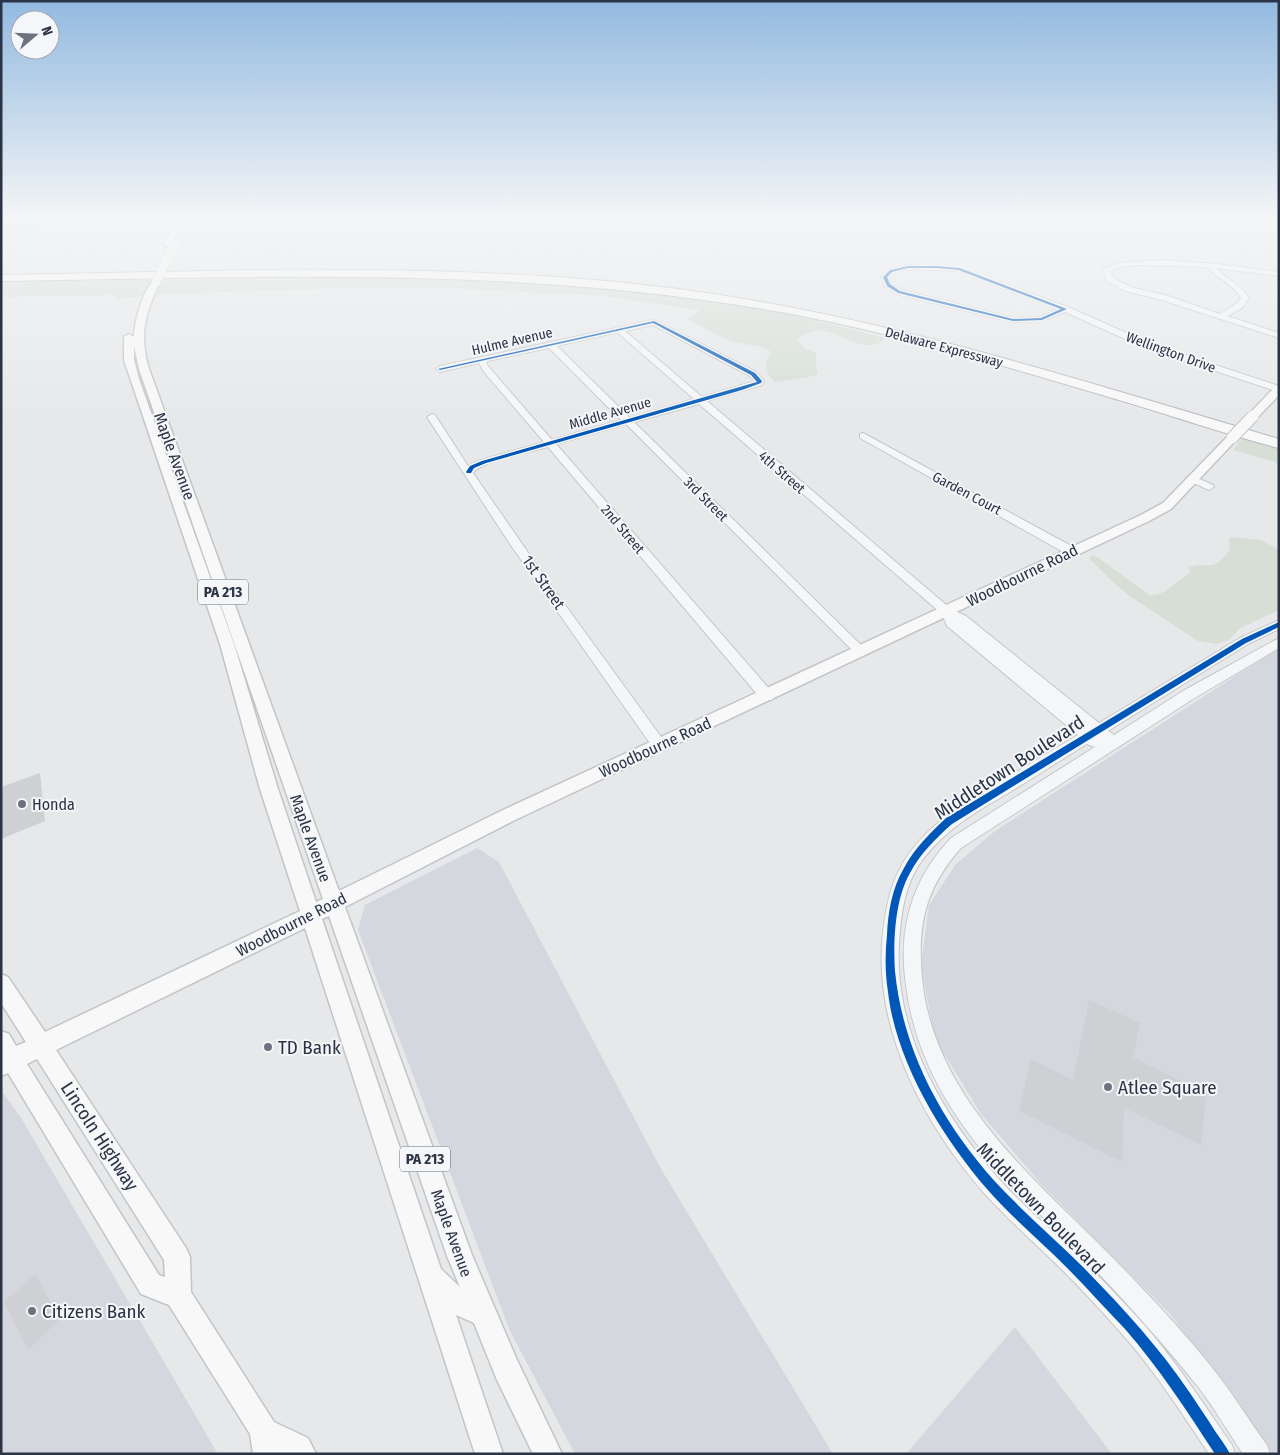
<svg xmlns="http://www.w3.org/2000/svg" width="1280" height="1455" viewBox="0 0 1280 1455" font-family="'Fira Sans Condensed',sans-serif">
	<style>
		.built { fill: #d4d7dd }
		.green { fill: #d6ded6 }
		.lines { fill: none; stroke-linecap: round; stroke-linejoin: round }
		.stream { stroke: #b4c4d5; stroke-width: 2 }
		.building { fill: #ced0d3 }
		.minor-casing { stroke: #c4c6c8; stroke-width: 2 }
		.major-casing { stroke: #c2c5c8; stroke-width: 3 }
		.highway-casing { stroke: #b8bbbf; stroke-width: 2 }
		.minor { fill: #f5f6f7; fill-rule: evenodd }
		.major { fill: #f8f8f8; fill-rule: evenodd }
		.highway { fill: #f8f8f8; fill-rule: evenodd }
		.rail { stroke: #cecfd2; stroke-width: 2; stroke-dasharray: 1 2.5; stroke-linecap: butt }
		.major-bridge-far1-casing { stroke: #c2c5c8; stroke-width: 10; stroke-linecap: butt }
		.major-bridge-casing { stroke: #c2c5c8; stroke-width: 13; stroke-linecap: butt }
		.major-bridge-far1 { stroke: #f8f8f8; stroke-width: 9 }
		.major-bridge { stroke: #f8f8f8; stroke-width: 11 }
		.cycleway-casing { stroke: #f4f6f9; stroke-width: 3 }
		.cycleway { fill: #0057b8; fill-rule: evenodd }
		.poi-dot { fill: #6c737f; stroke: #f4f6f9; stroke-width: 2 }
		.labels { text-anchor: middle; stroke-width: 4; stroke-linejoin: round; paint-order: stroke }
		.far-street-label { font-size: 14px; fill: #2b3445; stroke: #f4f6f9 }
		.shield { fill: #f4f6f9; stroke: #676e7b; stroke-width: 1 }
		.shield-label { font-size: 15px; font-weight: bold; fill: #2b3445 }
		.street-label { font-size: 16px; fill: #2b3445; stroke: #f4f6f9 }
		.poi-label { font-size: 16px; fill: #2b3445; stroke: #f4f6f9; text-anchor: start }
		.near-street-label { font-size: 19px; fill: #2b3445; stroke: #f4f6f9 }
		.near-poi-label { font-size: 19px; fill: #2b3445; stroke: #f4f6f9; text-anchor: start }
	</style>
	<rect width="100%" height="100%" fill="#e6e8ea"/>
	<path class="built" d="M717 218H775L778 225 720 226Z
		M1279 650V1454H1273L1171 1315 1043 1186 981 1114 935 1039 921 966 929 905 956 864 995 831 1268 655Z
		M477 848 499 862 661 1169 833 1454H575L510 1331 358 930 365 905Z
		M1 1090 21 1118 218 1454H1Z
		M1015 1327 1112 1454H906Z"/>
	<path class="green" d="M390 277C478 281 567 281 655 292 732 302 810 317 885 338 869 357 840 332 822 331 813 330 803 335 797 340L804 348 816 353V366L818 373 814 376 775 382C763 370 765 366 770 351L758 346 731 342 687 319 699 310 604 296 442 288H344L163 294 116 299 113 294 95 296 1 297V282Z
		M1244 436 1279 447V463L1233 450Z
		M1231 537 1262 540 1279 550V610L1240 628 1229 640 1216 644 1198 641 1131 597 1113 582 1089 558 1092 555 1099 558 1149 595C1166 595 1168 588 1181 579 1185 576 1187 576 1190 572L1189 567C1212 560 1212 575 1230 549L1229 540Z"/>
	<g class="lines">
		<path class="stream" d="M1 230 104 218"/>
	</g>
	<path class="building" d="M40 773 45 821 1 839V787Z
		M1089 1000 1140 1023 1133 1057 1206 1094 1201 1145 1124 1108 1122 1162 1019 1111 1031 1059 1073 1080Z
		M35 1274 60 1319 28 1350 4 1302Z"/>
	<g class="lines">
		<g class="minor-casing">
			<path id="minor" d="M1161 260 1217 264 1279 272V276L1216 268C1226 279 1241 285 1249 298L1242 308 1227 316 1279 333V338L1162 300 1125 291 1107 281 1103 270 1118 263ZM1137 265 1207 267C1217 278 1234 285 1241 298L1236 304 1220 314 1168 296 1131 287 1113 278 1111 271 1119 267Z
				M908 265 961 268 1068 307 1149 343 1279 386V392L1143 347 1065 312 1042 321 1013 322 896 294 885 287 881 277 888 269ZM908 269 958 271 1058 309 1041 317 1013 318 902 290 891 284 889 277 893 273Z
				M654 320 756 372 764 381 762 385 707 401 951 609 966 616 1099 723 1240 638 1279 620V629L1248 644 1108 731 1114 735 1183 691 1279 638V648L1193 699 961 848C930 883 919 915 921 962 925 1102 1050 1189 1137 1283 1165 1312 1192 1342 1217 1374 1235 1397 1250 1422 1267 1445L1270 1454H1243C1228 1432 1215 1409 1199 1388 1173 1355 1145 1324 1117 1293 1029 1197 919 1118 905 977 899 924 914 877 951 838L1098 745 1094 747 1087 744C1061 760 1036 776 1010 792 976 812 945 829 921 862 904 886 901 915 899 944 894 1032 942 1114 998 1178 1019 1202 1044 1223 1067 1245 1094 1271 1121 1299 1146 1327 1178 1364 1204 1405 1232 1445L1235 1454H1209C1181 1412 1155 1371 1122 1334 1099 1308 1076 1283 1051 1259 1029 1238 1006 1217 985 1194 926 1127 876 1035 882 943 885 910 890 878 911 851 935 819 965 804 998 783 1025 767 1051 751 1078 735L947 626 942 614 699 404 634 422 865 649 867 652 865 655H857L626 424 556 444 772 692 774 696 772 700H762L548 447C532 451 481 461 473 473L547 580 664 741 666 745 664 749 659 751 654 749 510 544 427 417 432 414 435 415 468 466 481 460 544 442 484 372 479 363 440 372 436 369 440 366ZM653 325 750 376 755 381 702 397 625 331ZM617 332 694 399 630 418 557 346ZM549 348 621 420 552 440 487 365V361Z
				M863 433 1075 548 1077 551 1075 554H1067L860 438V434Z
				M1193 476 1213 485 1214 487 1209 490 1189 481V477Z"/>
		</g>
		<g class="major-casing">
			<path id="major" d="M177 218H185L171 246H165L164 244Z
				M156 279 160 282C145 314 139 334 149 369L339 891 503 810 1141 515 1163 503 1228 436H1236L1238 438 1171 509 1149 521 515 820 345 907 472 1255 517 1360 562 1454H533L497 1380 474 1323 456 1315 503 1454H475L305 928 56 1050 186 1248 190 1257 191 1292 274 1422 308 1438 316 1454H253L250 1434 169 1305 141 1294 8 1073 1 1076V1031L9 1034 16 1046 26 1042 1 1003V974L8 977 45 1032 300 911 260 789 220 644 124 360V337L129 334 134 337C134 323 144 285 156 279ZM134 346 139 369 323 899 316 902 278 789 234 644 139 379 134 360ZM329 916 447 1256 460 1287 441 1269 322 919ZM37 1059 164 1260 165 1277 159 1275 27 1064Z
				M1279 386V395L1257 418H1249L1248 416 1249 414 1275 387Z"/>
		</g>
		<g class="highway-casing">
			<path id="highway" d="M1224 218H1239L1279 229V235Z
				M260 270C405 269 549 271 693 291 893 319 1086 382 1279 439V448C1228 435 1179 418 1129 403 1008 367 887 330 763 309 511 266 256 277 1 281V275Z"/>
		</g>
		<use href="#minor" class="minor"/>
		<use href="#major" class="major"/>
		<use href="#highway" class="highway"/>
		<path class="rail" d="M700 225 734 218
			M452 231 589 229 706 223
			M214 244C235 241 256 236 278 235 347 232 414 235 482 218
			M1 254 1026 234 1147 235 1279 241
			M264 256 362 257 1101 243 1206 247 1279 255"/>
		<g class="major-bridge-far1-casing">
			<path id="major-bridge-far1" d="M156 282 175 244"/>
		</g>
		<g class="major-bridge-casing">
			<path id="major-bridge" d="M1232 438 1253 416"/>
		</g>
		<use href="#major-bridge-far1" class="major-bridge-far1"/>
		<use href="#major-bridge" class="major-bridge"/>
		<g class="cycleway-casing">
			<path id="cycleway" d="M908 266H937L960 268 1067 309 1042 320 1013 321 898 293 887 286 883 277 890 270ZM908 268H937L958 270 1061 309 1041 318 1013 319 900 291 890 284 887 277 892 272Z
				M654 321 755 373 762 381 761 383 742 390 486 463 474 468 471 473H467L466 472 470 466 482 461 757 382 751 375 653 323 440 370 438 369Z
				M1279 622V627L1246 643 952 824C936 838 920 854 910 873 895 899 893 941 895 971 903 1054 946 1130 1003 1190 1029 1217 1057 1241 1083 1267 1122 1307 1159 1347 1190 1393 1198 1405 1207 1418 1215 1431 1220 1438 1226 1446 1230 1454H1215C1187 1411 1159 1368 1125 1329 1101 1304 1078 1278 1053 1254 1031 1233 1007 1212 987 1189 942 1137 896 1062 888 992 885 973 885 954 887 935 888 912 892 888 904 868 914 849 930 833 946 818L1242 639Z"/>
		</g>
		<use href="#cycleway" class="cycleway"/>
	</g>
	<linearGradient id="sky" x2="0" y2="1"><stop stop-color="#93bae0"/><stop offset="0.52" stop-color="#f4f5f6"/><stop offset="1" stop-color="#f4f5f6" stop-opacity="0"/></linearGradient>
	<rect width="1280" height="422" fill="url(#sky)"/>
	<g class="poi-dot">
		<circle cx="22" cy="804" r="5"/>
		<circle cx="268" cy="1047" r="5"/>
		<circle cx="1108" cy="1087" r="5"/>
		<circle cx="32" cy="1311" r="5"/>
	</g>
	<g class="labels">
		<g class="far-street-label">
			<text transform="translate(512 341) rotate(-13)" y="5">Hulme Avenue</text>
			<text transform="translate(944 347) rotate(15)" y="5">Delaware Expressway</text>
			<text transform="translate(1171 352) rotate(20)" y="5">Wellington Drive</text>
			<text transform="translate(610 413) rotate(-16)" y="5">Middle Avenue</text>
			<text transform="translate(782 472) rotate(41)" y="5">4th Street</text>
			<text transform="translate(967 493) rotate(28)" y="5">Garden Court</text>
			<text transform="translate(706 499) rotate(45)" y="5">3rd Street</text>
			<text transform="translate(623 529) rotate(50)" y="5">2nd Street</text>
		</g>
		<g class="shield">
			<rect x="198" y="579.5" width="50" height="25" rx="4"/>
			<rect x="400" y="1146.5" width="50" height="25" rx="4"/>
		</g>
		<g class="shield-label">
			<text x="223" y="597">PA 213</text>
			<text x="425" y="1164">PA 213</text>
		</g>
		<g class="street-label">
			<text transform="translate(175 456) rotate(70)" y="6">Maple Avenue</text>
			<text transform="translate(1022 575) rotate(-26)" y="6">Woodbourne Road</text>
			<text transform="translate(544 582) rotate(55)" y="6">1st Street</text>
			<text transform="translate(655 747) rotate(-25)" y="6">Woodbourne Road</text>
			<text transform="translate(311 838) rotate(70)" y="6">Maple Avenue</text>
			<text transform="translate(291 924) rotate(-27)" y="6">Woodbourne Road</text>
			<text transform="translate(452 1233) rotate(70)" y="6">Maple Avenue</text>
		</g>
		<g class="poi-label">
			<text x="32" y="810">Honda</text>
		</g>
		<g class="near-street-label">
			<text transform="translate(1009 767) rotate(-33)" y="7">Middletown Boulevard</text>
			<text transform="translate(100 1136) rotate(57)" y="7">Lincoln Highway</text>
			<text transform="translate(1041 1208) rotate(46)" y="7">Middletown Boulevard</text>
		</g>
		<g class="near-poi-label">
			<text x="278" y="1054">TD Bank</text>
			<text x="1118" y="1094">Atlee Square</text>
			<text x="42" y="1318">Citizens Bank</text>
		</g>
	</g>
	<rect width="1280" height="1455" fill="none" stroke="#2b3445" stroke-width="5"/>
	<g transform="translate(35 35) rotate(71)"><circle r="24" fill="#f4f6f9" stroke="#a4a8b1"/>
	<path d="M0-4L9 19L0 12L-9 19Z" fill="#6c737f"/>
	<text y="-8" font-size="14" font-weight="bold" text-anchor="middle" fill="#2b3445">N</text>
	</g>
</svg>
